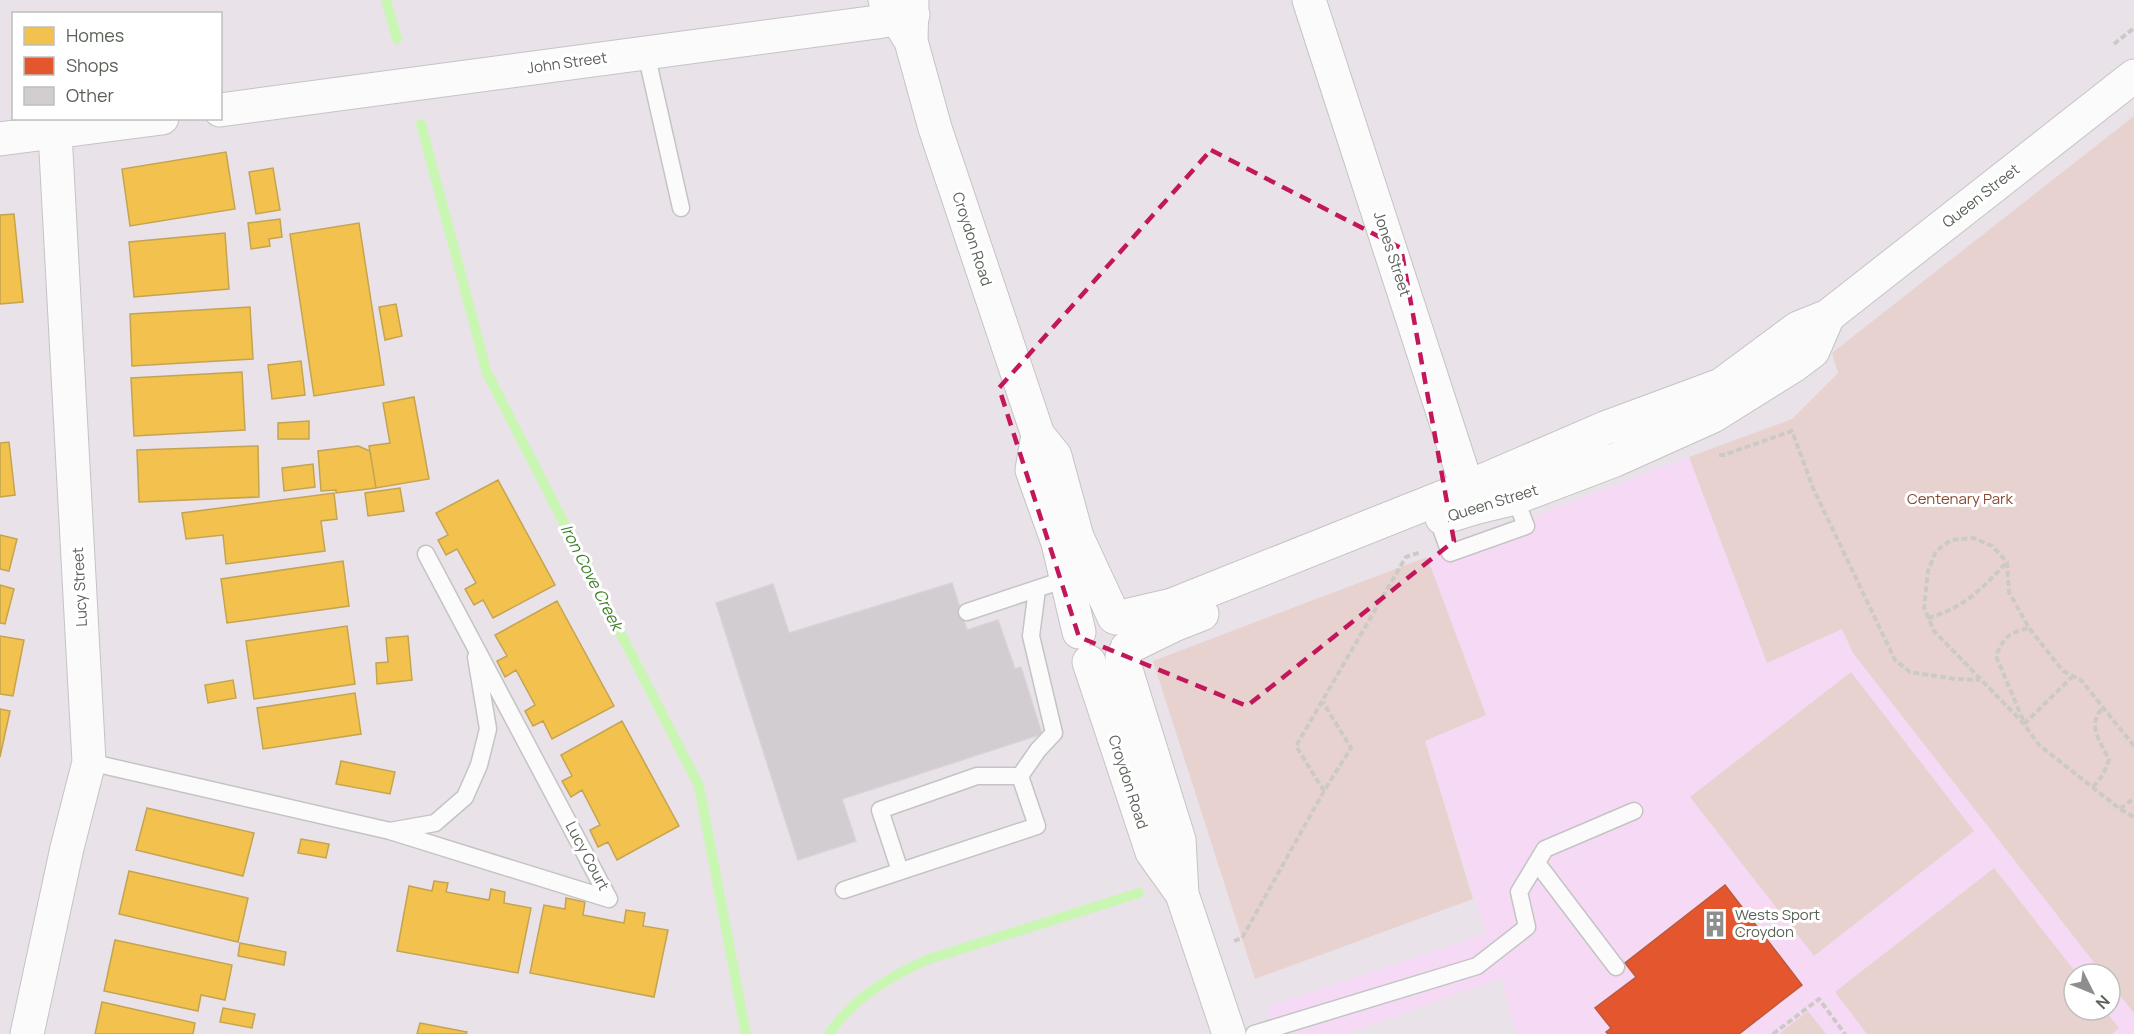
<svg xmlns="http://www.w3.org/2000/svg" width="2134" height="1034" viewBox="0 0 2134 1034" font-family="Manrope,sans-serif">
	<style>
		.commercial { fill: #f6d9f5 }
		.green { fill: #e8d2cf }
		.homes { fill: #f2c14e; stroke: #c4a451; stroke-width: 1.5 }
		.shops { fill: #e4572e; stroke: #bb5a3b; stroke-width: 1.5 }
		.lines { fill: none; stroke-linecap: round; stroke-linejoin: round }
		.stream { stroke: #caf6b4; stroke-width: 10 }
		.building { fill: #d1cdd1; stroke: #d8d2d8; stroke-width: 1.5 }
		.service-casing { stroke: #c4c4c3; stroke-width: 19 }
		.minor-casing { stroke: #c4c4c3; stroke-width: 35 }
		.tertiary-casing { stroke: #c4c4c3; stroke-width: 35 }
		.path { stroke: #cccac5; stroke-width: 4; stroke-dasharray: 6 3; stroke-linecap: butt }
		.service { stroke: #fcfbfc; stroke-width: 16 }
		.minor { stroke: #fcfbfc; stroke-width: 33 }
		.tertiary { stroke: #fcfbfc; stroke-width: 33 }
		.marked { fill: none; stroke: #c2185b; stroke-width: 4.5; stroke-dasharray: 12 8; stroke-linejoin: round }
		.labels { text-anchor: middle; stroke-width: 6; stroke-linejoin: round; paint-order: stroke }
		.street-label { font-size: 15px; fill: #5a6258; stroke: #fff }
		.park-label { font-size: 15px; fill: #894a30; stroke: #fff }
		.poi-label { font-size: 15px; fill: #5a6258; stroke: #fff; text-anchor: start }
		.water-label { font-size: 16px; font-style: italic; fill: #3e7f2a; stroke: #fff }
	</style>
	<rect width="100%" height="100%" fill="#eae2e9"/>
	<path class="commercial" d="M1689 457 1767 663 1842 629 1853 653 2103 974H2074V1010H2110V983L2134 1013V1034H1516L1502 978 1345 1034H1274L1267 1007 1486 934 1425 741 1486 715 1427 557Z"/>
	<path class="green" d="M2134 116V1013L2110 983V974H2103L1853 653 1842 629 1767 663 1689 457 1792 419 1838 373 1832 353Z
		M1427 557 1486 715 1425 741 1473 899 1255 979 1153 661Z
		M1851 672 1974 831 1814 956 1690 797Z
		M1994 868 2077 974H2074V1010H2105L2119 1028 2112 1034H1867L1835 992Z
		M1808 1011 1826 1034H1779Z"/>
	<path class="homes" d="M226 152 235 209 130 226 122 169Z
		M273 168 280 210 256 214 249 172Z
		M14 214 23 302 0 304V215Z
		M280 219 282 237 269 239 270 246 251 249 248 223Z
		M359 223 384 385 314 396 290 234Z
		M225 233 229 289 134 297 129 242Z
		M396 304 402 336 385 340 379 307Z
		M250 307 253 359 132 366 130 314Z
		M301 361 305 395 272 399 268 365Z
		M242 372 245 430 134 436 131 378Z
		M414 397 429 479 376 488 369 446 390 443 383 403Z
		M309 421V439H278V423Z
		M9 442 15 495 0 497V443Z
		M258 446 259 497 139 502 137 450Z
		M358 446 370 451 376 488 336 493V490L321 491 318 451Z
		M313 464 315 487 284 491 282 468Z
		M498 480 555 585 493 618 483 600 474 605 465 589 476 583 457 549 446 555 438 540 448 535 436 513Z
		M400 488 404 511 368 516 365 493Z
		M334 493 337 519 321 521 325 551 226 564 223 535 186 539 182 513Z
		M0 535 17 539 9 571 0 569Z
		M343 561 349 606 227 623 221 579Z
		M0 585 14 589 5 624 0 623Z
		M557 601 614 706 552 739 543 721 533 726 525 711 535 705 516 670 505 677 497 661 507 656 495 635Z
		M347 626 355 684 254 699 246 641Z
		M0 636 24 640 13 696 0 694Z
		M408 636 412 680 377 684 376 663 388 662 386 638Z
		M233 680 236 698 208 703 205 685Z
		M355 693 361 734 263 749 257 708Z
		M0 709 10 711 0 757Z
		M622 721 679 826 617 860 608 842 598 847 590 830 600 825 582 790 571 797 562 781 572 776 561 755Z
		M341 761 395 772 390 794 336 784Z
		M147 808 254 833 243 876 136 850Z
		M301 839 329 844 326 858 298 853Z
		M129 871 248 898 238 942 119 914Z
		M434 881 448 883 446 892 489 900 491 889 505 892 504 903 531 908 518 973 397 951 409 886 432 891Z
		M566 898 585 902 583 915 624 923 626 910 645 913 643 926 668 930 654 997 530 973 544 905 565 909Z
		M115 940 232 965 225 1000 201 995 198 1011 104 991Z
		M240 943 286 952 284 965 238 956Z
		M102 1002 195 1023 193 1034H95Z
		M223 1008 255 1014 252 1028 220 1022Z
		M420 1023 467 1032 466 1034H417Z"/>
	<path class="shops" d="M1725 885 1802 985 1739 1034H1608L1606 1032 1611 1028 1595 1008 1636 977 1625 963Z"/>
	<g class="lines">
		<path class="stream" d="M386 0 397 39
			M421 124 487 373 699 786 746 1034
			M829 1034C852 999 892 975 929 959L1139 893"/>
	</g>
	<path class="building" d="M952 583 967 630 998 620 1015 669 1021 667 1042 734 842 799 856 841 798 860 716 603 773 584 789 633Z"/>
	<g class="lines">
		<g class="service-casing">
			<path id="service" d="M646 53 681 208
				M1438 520 1450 553 1526 526 1515 498
				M967 612 1072 577
				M89 762 390 831 435 823 465 797 479 765 488 729 476 657
				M390 831 609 899 426 554
				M1537 863 1616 967
				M900 871 880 810 977 776H1020
				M844 890 1037 826 1020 776 1038 750 1054 733 1031 636 1037 589
				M1254 1034 1477 966 1527 927 1519 892 1545 849 1634 811"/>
		</g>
		<g class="minor-casing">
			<path id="minor" d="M1309 0 1474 508
				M220 110 877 22 913 15
				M0 139 162 118
				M1442 518 1474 508 1515 498 1615 460 1713 416 1793 366 1813 351 1828 316
				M1116 618 1172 605 1468 487 1605 428 1721 385 1798 328 1828 316 2134 76
				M1127 648 1174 625 1202 614
				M27 1034 67 848 89 762 55 133"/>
		</g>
		<g class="tertiary-casing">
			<path id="tertiary" d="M885 0 911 41
				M912 0 911 41 935 128 1038 435 1055 456 1077 537 1114 617
				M1038 435 1032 470 1058 543 1079 632
				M1122 657 1179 840 1182 894 1229 1034
				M1089 662 1152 852 1182 894"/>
		</g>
		<path class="path" d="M2114 44 2134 28
			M1719 455H1724L1792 431 1813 488 1895 660 1910 672 1955 679 1980 680
			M1928 618C1964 608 1982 589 2007 562
			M2023 720 1996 656C2004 637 2008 633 2029 628
			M2024 724 2073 676
			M2134 746 2081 680 2063 671 2029 628 2009 592 2007 562 1992 546 1974 538 1951 540 1936 551 1928 571 1924 608 1934 631 2024 724 2039 745 2120 809 2134 817
			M2093 787 2103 775 2109 760C2101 742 2085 724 2104 707
			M1324 791 1296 746 1400 567 1406 557 1421 552
			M2120 809 2134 798
			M1234 941 1242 938 1324 791 1351 748 1323 702
			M1773 1034 1819 999 1845 1034"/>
		<use href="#service" class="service"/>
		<use href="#minor" class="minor"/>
		<use href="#tertiary" class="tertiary"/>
	</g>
	<path class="marked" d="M1211 150 1401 248 1454 541 1247 706 1079 637 999 388Z"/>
	<defs>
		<g id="building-bare" transform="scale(2.07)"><path d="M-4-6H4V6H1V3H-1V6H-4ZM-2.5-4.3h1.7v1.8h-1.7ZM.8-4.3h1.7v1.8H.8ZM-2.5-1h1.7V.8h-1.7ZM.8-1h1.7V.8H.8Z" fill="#8c8f8b" stroke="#fff" stroke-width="2.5" paint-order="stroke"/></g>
	</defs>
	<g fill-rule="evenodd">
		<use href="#building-bare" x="1715" y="924"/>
	</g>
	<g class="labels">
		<g class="street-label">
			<text transform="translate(567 63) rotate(-8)" y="5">John Street</text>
			<text transform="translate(1981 196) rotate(-38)" y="5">Queen Street</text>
			<text transform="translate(972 239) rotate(72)" y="5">Croydon Road</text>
			<text transform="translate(1392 254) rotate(72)" y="5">Jones Street</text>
			<text transform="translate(1493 503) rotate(-17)" y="5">Queen Street</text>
			<text transform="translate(80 587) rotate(-93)" y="5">Lucy Street</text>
			<text transform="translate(1128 782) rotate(72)" y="5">Croydon Road</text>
			<text transform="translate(587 856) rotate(62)" y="5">Lucy Court</text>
		</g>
		<g class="park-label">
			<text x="1960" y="504">Centenary Park</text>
		</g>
		<g class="poi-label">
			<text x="1735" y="920">Wests Sport<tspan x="1735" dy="17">Croydon</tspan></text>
		</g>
		<g class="water-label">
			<text transform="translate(592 577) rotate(63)" y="6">Iron Cove Creek</text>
		</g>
	</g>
	<rect x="12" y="12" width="210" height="108" fill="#ffffff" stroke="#bdc0bc" stroke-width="1.5"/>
	<rect x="24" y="27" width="30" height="18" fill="#f2c14e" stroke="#bdc0bc" stroke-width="1.5"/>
	<text x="66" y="42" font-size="18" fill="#5a6258">Homes</text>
	<rect x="24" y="57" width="30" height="18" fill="#e4572e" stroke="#bdc0bc" stroke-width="1.5"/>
	<text x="66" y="72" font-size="18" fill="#5a6258">Shops</text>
	<rect x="24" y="87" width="30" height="18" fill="#d1cdd1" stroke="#bdc0bc" stroke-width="1.5"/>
	<text x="66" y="102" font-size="18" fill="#5a6258">Other</text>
	<g transform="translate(2092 992) rotate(133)"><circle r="28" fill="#ffffff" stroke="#bdc0bc" stroke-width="1.5"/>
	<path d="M0-4.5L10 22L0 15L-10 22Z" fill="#8c8f8b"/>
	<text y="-9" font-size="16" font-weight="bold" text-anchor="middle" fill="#5a6258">N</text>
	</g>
</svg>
